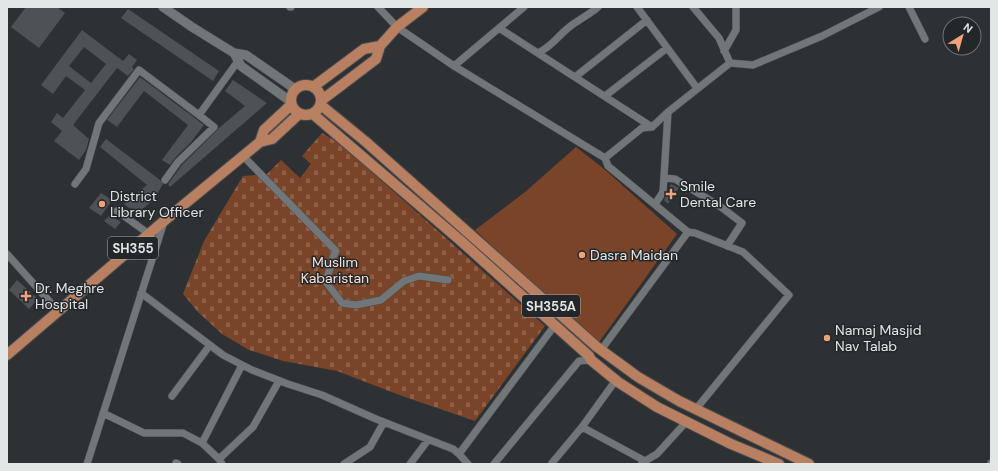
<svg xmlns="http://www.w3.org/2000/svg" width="998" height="471" viewBox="0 0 998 471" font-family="'DM Sans',sans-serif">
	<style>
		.cemetery { fill: url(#cemetery-stones) }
		.pitch { fill: #7a4428 }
		.building { fill: #4d5254; fill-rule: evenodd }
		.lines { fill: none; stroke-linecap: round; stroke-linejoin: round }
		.street-casing { stroke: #4b4e4f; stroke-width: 8 }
		.secondary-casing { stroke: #4b4e4f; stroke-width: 10 }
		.primary-casing { stroke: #4b4e4f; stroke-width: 12 }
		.street { stroke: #717678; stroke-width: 7 }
		.secondary { stroke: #717678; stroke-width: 9 }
		.primary { stroke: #b87f61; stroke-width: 10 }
		.poi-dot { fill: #f0a27a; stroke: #232729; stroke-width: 1.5 }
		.labels { text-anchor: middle; stroke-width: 3; stroke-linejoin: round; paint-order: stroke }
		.shield { fill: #232729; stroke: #a9adae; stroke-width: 1 }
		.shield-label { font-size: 13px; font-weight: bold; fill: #e3e6e7 }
		.poi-label { font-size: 14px; fill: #e3e6e7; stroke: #232729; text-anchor: start }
		.park-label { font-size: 14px; fill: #f5dfd4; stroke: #232729 }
	</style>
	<defs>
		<pattern id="cemetery-stones" width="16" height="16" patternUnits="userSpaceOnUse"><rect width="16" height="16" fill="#7a4428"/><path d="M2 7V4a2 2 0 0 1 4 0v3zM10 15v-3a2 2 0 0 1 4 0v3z" fill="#8d5f47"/></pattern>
	</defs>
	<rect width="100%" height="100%" fill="#2d3133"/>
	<path class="cemetery" d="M322 133 339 143 545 326 475 421 402 396 337 371 283 361 249 350 222 334 198 312 183 294 204 241 243 176 267 174 281 160 300 178 311 164 302 156Z"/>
	<path class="pitch" d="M576 147 603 168 677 234 597 345 475 230 525 192Z"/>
	<path class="building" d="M26 7H57L65 13 39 48 11 27Z
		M128 9 219 71 213 81 121 18Z
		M82 30 123 61 129 54 137 60 132 67 134 69 128 76 117 68 73 125 89 139 86 150 79 160 54 141 62 131 51 122 57 113 63 118 85 90 66 76 53 94 41 85ZM84 47 106 64 91 83 69 66Z
		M140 77 204 125 191 142 175 158 170 165 162 160 188 125 144 91 117 127 107 120Z
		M233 80 267 103 170 187 168 184 182 165 219 128 245 106 225 91Z
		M106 139 160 180 163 184 154 199 137 214 124 204 147 185 100 147Z
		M671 184 679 188 668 204 664 200Z
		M101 193 112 200 101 216 89 208Z
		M110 215 121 222 115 229 104 221Z
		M17 280 38 299 29 309 9 290Z"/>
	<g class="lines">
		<g class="street-casing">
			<path id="street" d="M290 7H291
				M378 7 397 27 454 66 605 158 642 128 652 127
				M637 7 697 88
				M909 7 925 39
				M499 28 652 127 668 112 663 192 655 204
				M724 51 736 30V7
				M538 53C553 46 559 34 572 25 580 19 590 14 598 7
				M730 63 753 65 822 36 879 7
				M454 66 524 7
				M575 77 647 20
				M605 96 667 48
				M668 112 730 63 719 38 693 7
				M243 156 336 251 333 257 326 282 342 303 356 305 381 300 404 281 419 276 448 280
				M664 178 675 179 721 207 742 223 727 246
				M165 180 178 162 214 127 199 115
				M75 184 86 169 99 123 139 70 199 115 238 61
				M117 211 149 234
				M688 232 695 233 743 252 789 295 696 409
				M7 254 58 311
				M141 293 223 355 252 370 288 384 322 395 376 419 453 449 459 454 468 464
				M601 350 688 232 608 166 605 158
				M172 396 210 345
				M103 413 144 433H183L202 443 219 459 222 464
				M582 427 645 461
				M202 443 242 365
				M459 454 555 325
				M219 459 253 427 279 381
				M642 463 645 461 657 454 687 421
				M87 464 164 222
				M176 464V463L178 464
				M344 464 370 447 384 422
				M410 464 428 440
				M494 464 579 361 591 360
				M553 464 552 463 582 427 616 380
				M991 464V463"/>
		</g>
		<g class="secondary-casing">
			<path id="secondary" d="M163 7 192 27 234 53 246 55 295 89
				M234 53 241 66 290 101"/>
		</g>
		<g class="primary-casing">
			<path id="primary" d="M291 100a15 15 0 1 1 30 0a15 15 0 1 1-30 0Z
				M313 87 364 49 380 46
				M322 100 376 59 380 46 397 27 423 7
				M322 106 366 142 597 347 638 377 679 401 809 464
				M314 115 461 241 589 356 591 360 618 382 657 407 731 444 779 464
				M260 142 264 130 291 105
				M7 355 164 221 260 142 272 139 299 114"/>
		</g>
		<use href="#street" class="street"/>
		<use href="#secondary" class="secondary"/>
		<use href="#primary" class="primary"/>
	</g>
	<g class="poi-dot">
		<path d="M669 188h4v4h4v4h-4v4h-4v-4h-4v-4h4z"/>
		<circle cx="102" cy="204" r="4"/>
		<circle cx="582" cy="255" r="4"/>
		<path d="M24 290h4v4h4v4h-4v4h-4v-4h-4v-4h4z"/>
		<circle cx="827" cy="338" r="4"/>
	</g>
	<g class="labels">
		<g class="shield">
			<rect x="108" y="237" width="50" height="22" rx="3"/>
			<rect x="522" y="295" width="58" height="22" rx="3"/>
		</g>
		<g class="shield-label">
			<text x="133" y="253">SH355</text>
			<text x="551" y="311">SH355A</text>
		</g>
		<g class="poi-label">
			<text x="680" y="191">Smile<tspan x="680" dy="16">Dental Care</tspan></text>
			<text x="110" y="201">District<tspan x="110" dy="16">Library Officer</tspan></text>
			<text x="590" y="260">Dasra Maidan</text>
			<text x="35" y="293">Dr. Meghre<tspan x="35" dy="16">Hospital</tspan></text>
			<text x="835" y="335">Namaj Masjid<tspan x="835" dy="16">Nav Talab</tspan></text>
		</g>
		<g class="park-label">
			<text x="335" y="267">Muslim<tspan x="335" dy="16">Kabaristan</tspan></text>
		</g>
	</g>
	<rect width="998" height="471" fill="none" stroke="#e3e6e7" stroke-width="16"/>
	<g transform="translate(962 36) rotate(37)"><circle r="19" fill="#232729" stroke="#707375"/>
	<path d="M0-3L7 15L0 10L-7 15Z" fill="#f0a27a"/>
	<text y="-6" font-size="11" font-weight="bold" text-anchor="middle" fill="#e3e6e7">N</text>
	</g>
</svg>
